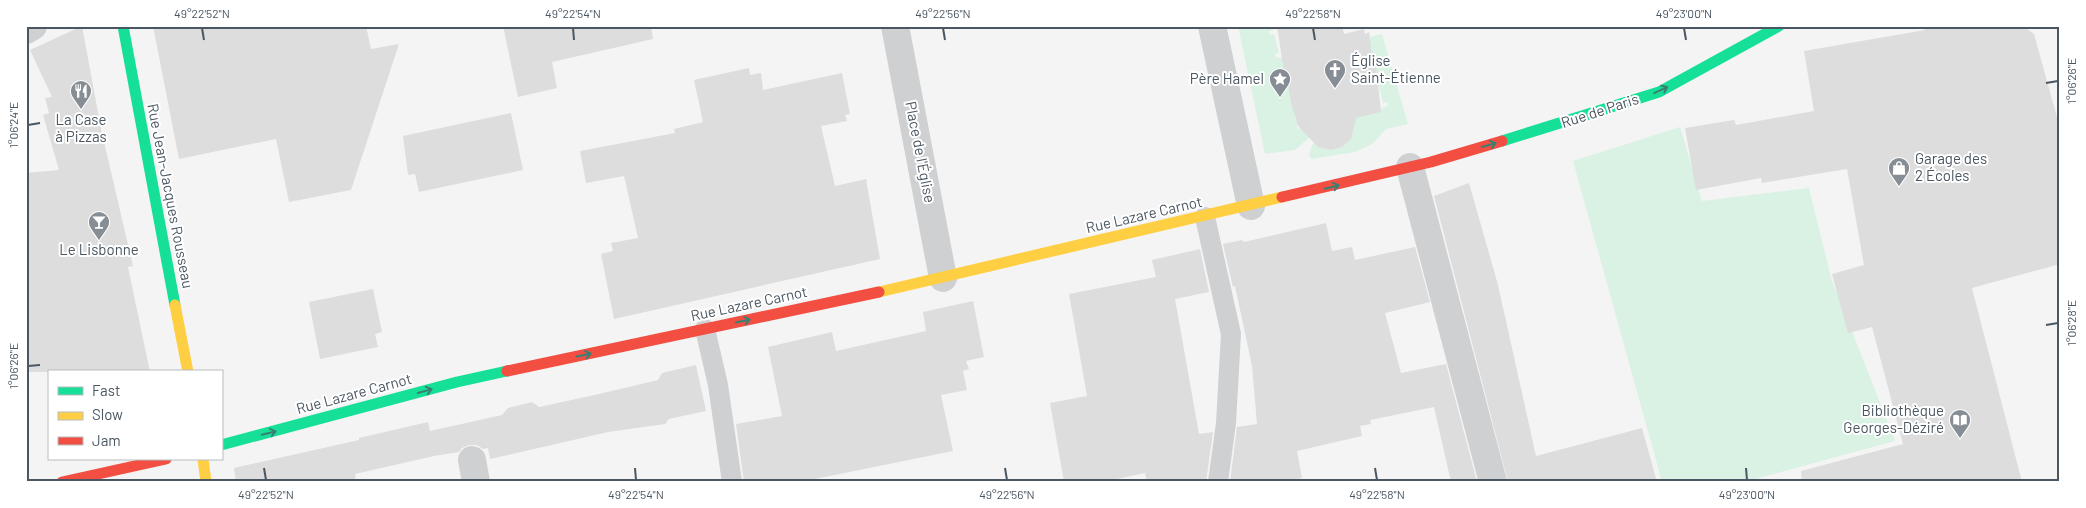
<svg xmlns="http://www.w3.org/2000/svg" width="2086" height="508" viewBox="0 0 2086 508" font-family="Barlow,sans-serif">
	<style>
		.green { fill: #d9f2e3 }
		.building { fill: #ddddde }
		.lines { fill: none; stroke-linecap: round; stroke-linejoin: round }
		.lane { stroke: #ced0d2; stroke-width: 20 }
		.street { stroke: #ced0d2; stroke-width: 28 }
		.fast { stroke: #16e098; stroke-width: 11 }
		.slow { stroke: #ffcf43; stroke-width: 11 }
		.jam { stroke: #f24e42; stroke-width: 11 }
		.oneway { stroke: #3a7f72 }
		.ticks { fill: none; stroke: #4a5661; stroke-width: 2 }
		.labels { text-anchor: middle; stroke-width: 4; stroke-linejoin: round; paint-order: stroke }
		.poi-label { font-size: 15px; fill: #4a5661; stroke: #fff; text-anchor: start }
		.street-label { font-size: 15px; fill: #4a5661; stroke: #fff }
		.neatline { fill: none; stroke: #4a5661; stroke-width: 2 }
		.ticks-label { font-size: 12px; text-anchor: middle; fill: #4a5661 }
	</style>
	<rect width="100%" height="100%" fill="#f4f4f4"/>
	<path class="green" d="M1238 26H1272L1273 30 1269 31 1270 35 1274 34 1279 53 1275 54 1276 58 1284 57 1288 73 1284 74 1285 78 1289 77 1290 100 1299 116 1295 117 1296 121 1301 120V124L1297 125 1298 129 1302 128 1309 138 1295 150 1265 154Z
		M1382 34 1408 124 1386 129 1372 144 1355 152 1311 159 1309 154 1313 143C1334 158 1357 144 1353 119L1356 118V114L1376 109 1377 113 1381 112V108L1388 106 1387 102 1383 103 1378 83H1381V79H1377L1374 55 1371 56 1366 38Z
		M1680 127 1702 201 1809 188 1831 278 1895 441 1744 482H1662L1573 161Z"/>
	<path class="building" d="M82 26 101 129 133 266 128 267 150 372H26V173L59 170 43 115 49 113 45 98 52 97 30 50Z
		M153 26H366L371 49 399 44 351 190 289 202 276 139 179 159Z
		M503 26H651L653 39 552 62 557 88 518 97Z
		M1277 26H1342L1344 34 1364 29 1365 34 1369 32 1372 56 1375 55 1381 112 1356 118 1351 139 1342 147 1331 150 1318 147 1298 126 1291 103 1287 78H1285Z
		M1924 26H2023L2034 34 2060 128V264L1972 288 2022 482H1802L1801 471 1903 444 1872 327 1848 333 1832 274 1864 265 1847 169 1762 183 1761 178 1696 190 1685 128 1734 120 1736 125 1814 111 1804 51 1925 30Z
		M749 68 750 75 761 73 763 90 842 73 850 114 845 115 847 121 821 126 835 186 866 179 880 259 614 319 601 254 613 251 611 243 638 238 624 176 586 183 580 151 675 133 674 129 703 122 694 80Z
		M511 113 523 170 419 192 415 174 408 175 403 136Z
		M1469 183 1498 285 1536 456 1642 428 1657 482H1508L1434 196Z
		M1326 223 1332 251 1352 247 1355 260 1415 247 1430 302 1385 313 1401 373 1446 364 1477 482H1451L1434 407 1370 420 1371 424 1360 426 1362 436 1297 451 1302 478 1282 482H1230L1237 427 1257 424 1252 366 1235 286 1233 287 1223 244 1242 240 1244 242Z
		M1200 249 1209 292 1175 299 1199 434 1213 432 1206 482H1147L1145 473 1103 482H1064L1050 403 1087 396 1069 294 1156 277 1152 260Z
		M373 289 382 332 375 334 378 347 320 359 309 302Z
		M973 301 984 357 966 361 969 369 963 371 967 390 941 395 953 451 800 482H744L736 424 782 416 768 347 832 332 836 351 926 331 923 312Z
		M696 365 706 411 669 419 665 424 608 432 490 459 488 448 483 449 477 445H469L462 448 459 452 434 456 355 474 356 482H236L234 468 359 440V438L428 422 430 431 502 415 508 408 532 402 539 407 599 394 658 380 662 373Z"/>
	<g class="lines">
		<path class="lane" d="M1205 217 1231 334 1226 423 1218 482
			M705 329 718 385 732 482"/>
		<path class="street" d="M895 26 943 278
			M1212 26 1251 206
			M26 30 33 26
			M1410 167 1493 482
			M472 460 476 482"/>
		<path class="fast" d="M123 26 175 305
			M1502 141 1659 92 1779 26
			M221 445 457 382 507 371"/>
		<path class="slow" d="M879 292 1282 197
			M175 305 188 372
			M203 459 206 482"/>
		<path class="jam" d="M1282 197 1431 162 1502 141
			M507 371 879 292
			M62 482 166 459"/>
	</g>
	<defs><path id="oneway-shaft" d="M-6 0H5M1.5-3L5.5 0L1.5 3" fill="none" stroke-width="1.6" stroke-linecap="round" stroke-linejoin="round" transform="scale(1.25)"/></defs>
	<g class="oneway">
		<use href="#oneway-shaft" transform="translate(1661 90) rotate(-25)"/>
		<use href="#oneway-shaft" transform="translate(1489 145) rotate(-16)"/>
		<use href="#oneway-shaft" transform="translate(1332 187) rotate(-14)"/>
		<use href="#oneway-shaft" transform="translate(743 321) rotate(-12)"/>
		<use href="#oneway-shaft" transform="translate(584 355) rotate(-12)"/>
		<use href="#oneway-shaft" transform="translate(425 391) rotate(-15)"/>
		<use href="#oneway-shaft" transform="translate(269 433) rotate(-14)"/>
	</g>
	<path class="ticks" d="M202 28 204 40M573 28 574 40M943 28 945 40M1313 28 1315 40M1684 28 1686 40M2046 83 2058 81M28 125 40 123M2046 325 2058 323M28 366 40 365M264 468 266 480M635 468 636 480M1005 468 1007 480M1375 468 1377 480M1746 468 1747 480"/>
	<defs>
		<g id="church-pin" transform="scale(1.125)"><path d="M0 17L-7.5 6A9.5 9.5 0 1 1 7.5 6Z" fill="#868d94" stroke="#fff"/><path d="M-1.2-6h2.4v3.5h3.3v2.4h-3.3V6h-2.4V-.1h-3.3v-2.4h3.3Z" fill="#fff"/></g>
		<g id="sight-pin" transform="scale(1.125)"><path d="M0 17L-7.5 6A9.5 9.5 0 1 1 7.5 6Z" fill="#868d94" stroke="#fff"/><path d="M0-6L1.8-2.2L6-1.7L2.9 1.2L3.7 5.4L0 3.3L-3.7 5.4L-2.9 1.2L-6-1.7L-1.8-2.2Z" fill="#fff"/></g>
		<g id="restaurant-pin" transform="scale(1.125)"><path d="M0 17L-7.5 6A9.5 9.5 0 1 1 7.5 6Z" fill="#868d94" stroke="#fff"/><path d="M-5-6h1v4h1v-4h1v4h1v-4h1v5L-1.5 .5V6h-2V.5L-5-1ZM5-6V6H3V1.5H1.5Q1.5-4 5-6Z" fill="#fff"/></g>
		<g id="shop-pin" transform="scale(1.125)"><path d="M0 17L-7.5 6A9.5 9.5 0 1 1 7.5 6Z" fill="#868d94" stroke="#fff"/><path d="M-5-2.5h2.3a2.7 3.5 0 0 1 5.4 0H5L5.5 6h-11ZM-1.5-2.5h3a1.5 2.3 0 0 0-3 0Z" fill="#fff"/></g>
		<g id="bar-pin" transform="scale(1.125)"><path d="M0 17L-7.5 6A9.5 9.5 0 1 1 7.5 6Z" fill="#868d94" stroke="#fff"/><path d="M-6-5H6L.8 .8V4.5H3.5V6h-7V4.5H-.8V.8Z" fill="#fff"/></g>
		<g id="library-pin" transform="scale(1.125)"><path d="M0 17L-7.5 6A9.5 9.5 0 1 1 7.5 6Z" fill="#868d94" stroke="#fff"/><path d="M-6-4Q-3-5.5-.7-3.5V5Q-3 3-6 4ZM6-4Q3-5.5 .7-3.5V5Q3 3 6 4Z" fill="#fff"/></g>
	</defs>
	<g fill-rule="evenodd">
		<use href="#church-pin" x="1335" y="70"/>
		<use href="#sight-pin" x="1280" y="79"/>
		<use href="#restaurant-pin" x="81" y="91"/>
		<use href="#shop-pin" x="1899" y="168"/>
		<use href="#bar-pin" x="99" y="222"/>
		<use href="#library-pin" x="1960" y="420"/>
	</g>
	<g class="labels">
		<g class="poi-label">
			<text x="1351" y="66">Église<tspan x="1351" dy="17">Saint-Étienne</tspan></text>
			<text x="1264" y="84" text-anchor="end">Père Hamel</text>
			<text x="81" y="125" text-anchor="middle">La Case<tspan x="81" dy="17">à Pizzas</tspan></text>
			<text x="1915" y="164">Garage des<tspan x="1915" dy="17">2 Écoles</tspan></text>
			<text x="99" y="255" text-anchor="middle">Le Lisbonne</text>
			<text x="1944" y="416" text-anchor="end">Bibliothèque<tspan x="1944" dy="17">Georges-Déziré</tspan></text>
		</g>
		<g class="street-label">
			<text transform="translate(1600 111) rotate(-18)" y="5">Rue de Paris</text>
			<text transform="translate(920 152) rotate(79)" y="5">Place de l'Église</text>
			<text transform="translate(170 196) rotate(79)" y="5">Rue Jean-Jacques Rousseau</text>
			<text transform="translate(1144 215) rotate(-13)" y="5">Rue Lazare Carnot</text>
			<text transform="translate(749 304) rotate(-12)" y="5">Rue Lazare Carnot</text>
			<text transform="translate(354 394) rotate(-15)" y="5">Rue Lazare Carnot</text>
		</g>
	</g>
	<rect width="2086" height="508" fill="none" stroke="#ffffff" stroke-width="55"/>
	<rect x="48" y="370" width="175" height="90" fill="#ffffff" stroke="#b7bbc0"/>
	<rect x="58" y="387" width="25" height="8" fill="#16e098" stroke="#b7bbc0"/>
	<text x="92" y="396" font-size="15" fill="#4a5661">Fast</text>
	<rect x="58" y="412" width="25" height="8" fill="#ffcf43" stroke="#b7bbc0"/>
	<text x="92" y="420" font-size="15" fill="#4a5661">Slow</text>
	<rect x="58" y="437" width="25" height="8" fill="#f24e42" stroke="#b7bbc0"/>
	<text x="92" y="446" font-size="15" fill="#4a5661">Jam</text>
	<rect x="28" y="28" width="2030" height="452" class="neatline"/>
	<g class="ticks-label">
		<text x="202" y="18">49°22'52"N</text>
		<text x="573" y="18">49°22'54"N</text>
		<text x="943" y="18">49°22'56"N</text>
		<text x="1313" y="18">49°22'58"N</text>
		<text x="1684" y="18">49°23'00"N</text>
		<text transform="translate(2072 81) rotate(-90)" y="4">1°06'26"E</text>
		<text transform="translate(14 125) rotate(-90)" y="4">1°06'24"E</text>
		<text transform="translate(2072 323) rotate(-90)" y="4">1°06'28"E</text>
		<text transform="translate(14 366) rotate(-90)" y="4">1°06'26"E</text>
		<text x="266" y="499">49°22'52"N</text>
		<text x="636" y="499">49°22'54"N</text>
		<text x="1007" y="499">49°22'56"N</text>
		<text x="1377" y="499">49°22'58"N</text>
		<text x="1747" y="499">49°23'00"N</text>
	</g>
</svg>
